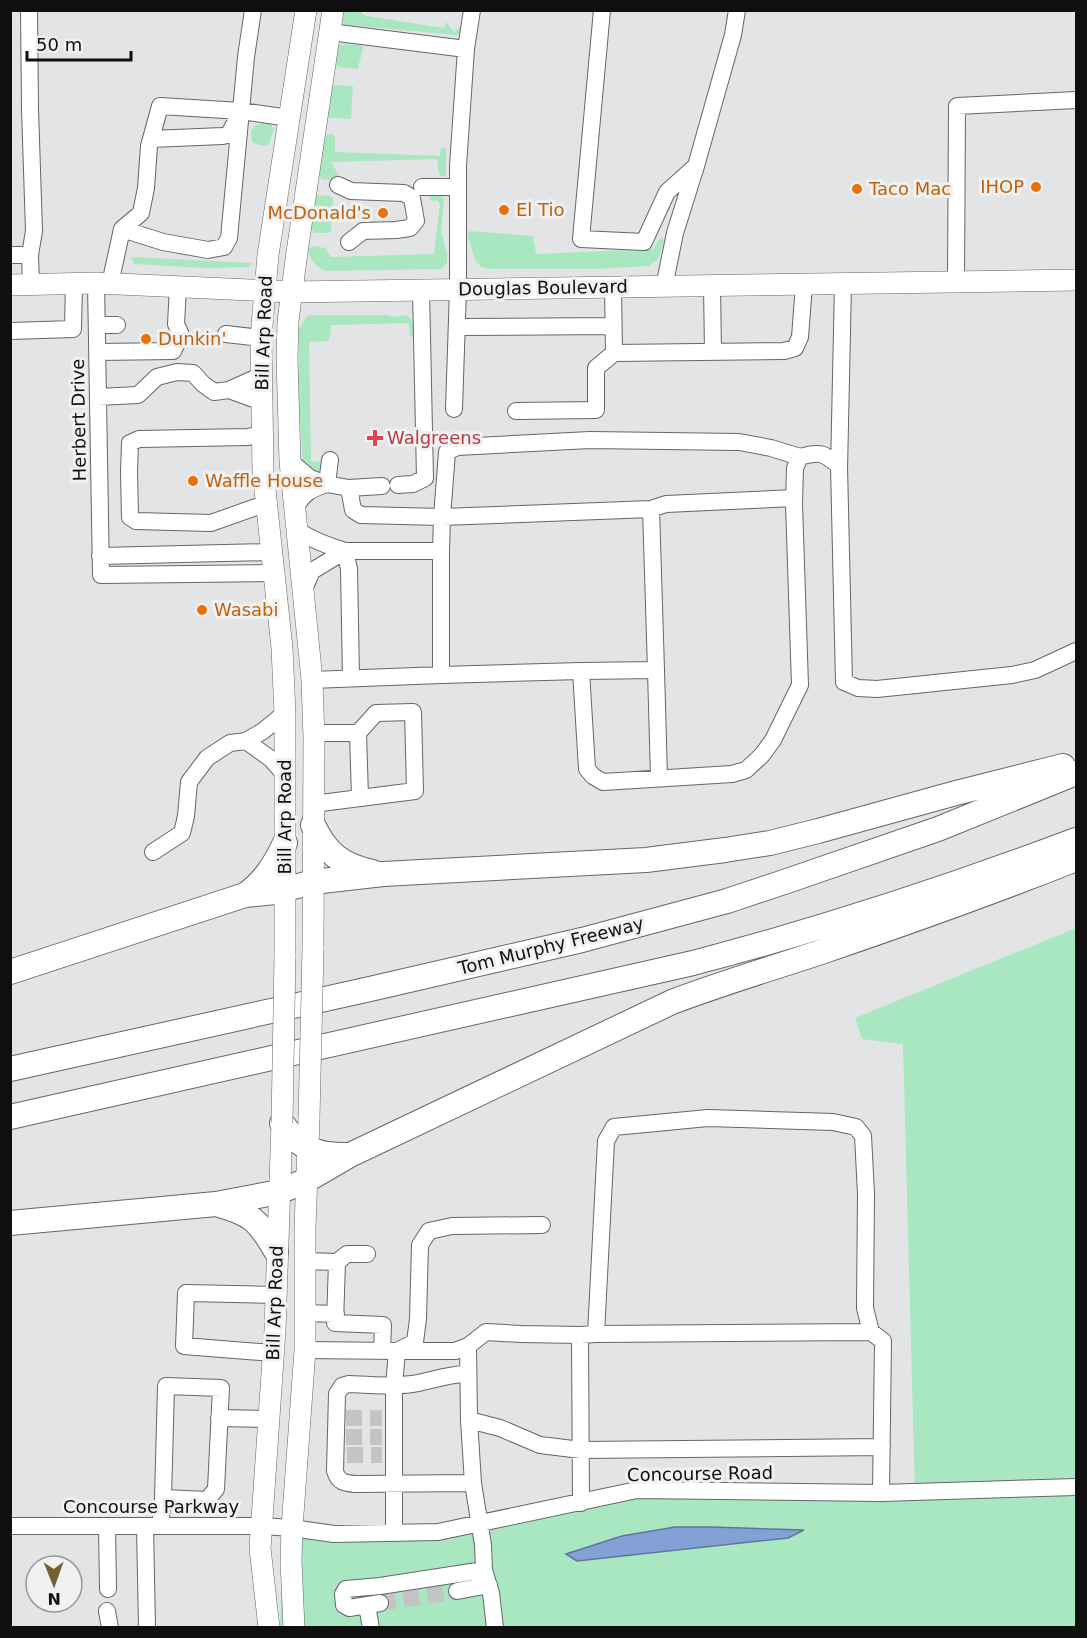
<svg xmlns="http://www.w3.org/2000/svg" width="1087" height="1638" viewBox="0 0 1087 1638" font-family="'DejaVu Sans',sans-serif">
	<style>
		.green { fill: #a9e7c0 }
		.water { fill: #84a1d5; stroke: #61759a; stroke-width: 1.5 }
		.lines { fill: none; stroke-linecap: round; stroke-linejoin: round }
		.minor-tunnel { stroke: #c2c4c6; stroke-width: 16; stroke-dasharray: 16 8; stroke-linecap: butt }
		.minor-casing { stroke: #656669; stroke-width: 18 }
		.major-casing { stroke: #656669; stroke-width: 22 }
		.highway-casing { stroke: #656669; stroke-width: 26 }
		.minor { stroke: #fff; stroke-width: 16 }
		.major { stroke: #fff; stroke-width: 21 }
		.highway { stroke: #fff; stroke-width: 24 }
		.major-bridge-casing { stroke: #656669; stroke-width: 22; stroke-linecap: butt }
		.major-bridge { stroke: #fff; stroke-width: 21 }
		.food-dot { fill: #e8710a; stroke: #f0f1f3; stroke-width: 2 }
		.health-dot { fill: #e0444e; stroke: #f0f1f3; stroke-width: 2 }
		.labels { text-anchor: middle; stroke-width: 6; stroke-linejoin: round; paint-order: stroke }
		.food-label { font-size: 18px; fill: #c56008; stroke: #f0f1f3; text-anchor: start }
		.street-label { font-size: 18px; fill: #0f0f10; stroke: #f0f1f3 }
		.health-label { font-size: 18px; fill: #be3a42; stroke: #f0f1f3; text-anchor: start }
	</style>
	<rect width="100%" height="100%" fill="#e2e4e6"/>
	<path class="green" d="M341 11H363L362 14 367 16 444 28 446 22 454 32 464 24 463 33 456 35 346 25 341 22Z
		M338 44 360 45 363 47C362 55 359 61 358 69L338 67 335 64Z
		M335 85 353 86 351 119 329 118 327 114 330 87Z
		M262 123 270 124 274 129 269 144C262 147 258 145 252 142L251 132 253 127Z
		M329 134H333L335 137V152L440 156 441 148 444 147 446 149V175L442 177 439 174 437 159 331 162 339 176 338 179 322 180 317 172 321 139Z
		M434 193H439L444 199 441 232 447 253V263L441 269 325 271C316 266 310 260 308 249L313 246 325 248 331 257 434 254 440 204 437 200 433 201 430 200V197Z
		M315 195 330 196 333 199 331 231 327 233H314L309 226Z
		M470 231 533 236 536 254 653 249 660 238H662L664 241 658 259 649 266 596 269H491L481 267 475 260 467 234Z
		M134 257 252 263 249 267 206 268 134 264 131 258Z
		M308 315H387L394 317 406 315C414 321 416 327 412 336L410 337 409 323 331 325 330 337 328 341 309 342 311 461 320 462 322 466 319 471 312 473 303 465 298 390 299 328Z
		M1076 928V1627L280 1628 283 1534 394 1532 637 1490 915 1493 903 1044 862 1039 855 1018Z"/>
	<path class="water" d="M675 1527H712L804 1530 788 1538 577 1561 566 1554 622 1536Z"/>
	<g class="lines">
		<path class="minor-tunnel" d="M346 1418H382
			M346 1437H382
			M347 1455H382
			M380 1603 457 1591"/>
		<g class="minor-casing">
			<path id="minor" d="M29 10 30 109 34 231 30 255 31 283
				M602 10 581 239 644 242 667 192 696 166 733 35 737 10
				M330 32 466 49
				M151 139 223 136 229 134 238 117
				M338 185 351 191 404 193 412 198 416 221 410 228 396 230 363 231 349 242
				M422 187H458
				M122 229 163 242 208 250 224 247 229 238 246 57 253 10
				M10 255H30
				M956 282 957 106 1076 100
				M96 283 101 575 274 573
				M110 284 122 229 141 213 146 188 149 146 160 106 241 111 289 118
				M712 286 713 352
				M613 287 614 353 784 351 795 348 800 337 804 285
				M664 287 675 233 696 166
				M97 325H117
				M457 327 613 326
				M10 331 73 329 74 283
				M226 334 261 338
				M97 352 173 351 181 335 176 324 178 287
				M229 390 262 402
				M98 397 138 395 157 377 177 372 193 373 203 384 214 392 229 390 262 375
				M454 409 458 289V166L466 49 472 10
				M516 411 596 410V368L614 353
				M262 434 248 437 139 439 130 443 129 472 130 517 136 521 211 523 256 507 267 506
				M330 460 327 484 349 488 382 486
				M290 461 310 478 327 484C311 489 303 493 295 509
				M839 470 843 284
				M398 485 413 484 425 478 421 290
				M349 488 353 510 361 515 442 517 441 551
				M794 498 666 504 651 509 442 517 447 452 457 447 590 440 739 442 771 448 800 457
				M297 530C312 540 328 546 345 551L312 571 304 589
				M100 556 272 552
				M656 670 659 778
				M581 671 656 670 651 509
				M441 675 581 671 587 769 593 776 603 782 732 774 746 770 762 755 773 740 800 685 794 504 795 468 800 457C820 451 824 453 839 466L844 682 858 688 877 689 1012 675 1035 670 1076 651
				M312 680 441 675V551H345L349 569 351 678
				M285 713 263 731 246 741 271 759 285 775
				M314 733H358
				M313 804 415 791 413 712 376 713 358 733 360 798
				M153 852 182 833 186 816 189 782 207 758 230 743 246 741
				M367 1254H347L337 1262 335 1323 383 1325 382 1351
				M305 1261 337 1262
				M305 1313 336 1314
				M596 1334 871 1332
				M468 1346 469 1420 500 1428 540 1445 581 1450 882 1447
				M305 1350 397 1351 415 1342 418 1319 420 1245 429 1231 452 1226 542 1225
				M273 1353 184 1346 186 1293 275 1295
				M468 1374C446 1374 432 1381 412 1384 391 1387 370 1385 349 1384L342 1386 337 1394 335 1471C338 1482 344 1483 355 1484L473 1483
				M219 1418 268 1419
				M469 1420 473 1483 483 1545 484 1570 491 1593 495 1628
				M581 1503 580 1335 596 1334 606 1141 614 1127 708 1118 833 1122 856 1127 863 1136 866 1194 865 1308 871 1332 883 1341 881 1493
				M10 1526H262L292 1528 334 1534 438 1532 637 1490 881 1493 1076 1487
				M107 1526 108 1589
				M145 1526 147 1627 146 1628
				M160 1526 163 1498 166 1386 221 1388 216 1489 207 1500 163 1498
				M394 1532V1386L397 1351H455L468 1346 486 1332 521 1334 580 1335
				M457 1591 489 1585
				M380 1603 349 1608 344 1605 343 1594 346 1589 380 1586 484 1570
				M367 1606 371 1628
				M107 1611 110 1628"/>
		</g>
		<g class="major-casing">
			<path id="major" d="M10 285 96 283 292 292 1076 280
				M313 949 314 738 312 680 290 461 287 359 288 321 297 252 333 10
				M285 956V713L282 648 263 471 261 338 268 255 306 10
				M269 1628 260 1548 275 1330 282 1123
				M294 1628 291 1561 292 1528 305 1350V1228L309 1118"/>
		</g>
		<g class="highway-casing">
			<path id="highway" d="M313 825C327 854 341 865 372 872
				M245 895C264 882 275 864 285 843
				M10 972 245 895 275 892 313 882 383 874 646 860 725 850 770 843 818 831 956 793 1063 766
				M10 1069 370 989 582 940 727 901 787 881 938 829 1076 773
				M10 1117 693 963C823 929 951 887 1076 840
				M282 1123C300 1150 319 1156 350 1155
				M216 1204C252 1214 258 1220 276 1251
				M10 1223 216 1204 279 1192 307 1180 350 1155 672 1002C722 983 773 968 824 951 909 922 993 892 1076 859"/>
		</g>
		<use href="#minor" class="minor"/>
		<use href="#major" class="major"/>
		<use href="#highway" class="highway"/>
		<g class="major-bridge-casing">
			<path id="major-bridge" d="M309 1118 313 949
				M282 1123 285 956"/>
		</g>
		<use href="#major-bridge" class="major-bridge"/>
	</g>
	<g class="food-dot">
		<circle cx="1036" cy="187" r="6"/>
		<circle cx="857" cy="189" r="6"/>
		<circle cx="504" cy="210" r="6"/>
		<circle cx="383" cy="213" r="6"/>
		<circle cx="146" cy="339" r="6"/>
		<circle cx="193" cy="481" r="6"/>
		<circle cx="202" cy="610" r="6"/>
	</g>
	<path class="health-dot" d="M372 429h6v6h6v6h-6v6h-6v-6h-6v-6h6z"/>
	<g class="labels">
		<g class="food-label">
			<text x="1024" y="193" text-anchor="end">IHOP</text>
			<text x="869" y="195">Taco Mac</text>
			<text x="516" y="216">El Tio</text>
			<text x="371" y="219" text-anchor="end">McDonald's</text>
			<text x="158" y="345">Dunkin'</text>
			<text x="205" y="487">Waffle House</text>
			<text x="214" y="616">Wasabi</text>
		</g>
		<g class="street-label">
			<text transform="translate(543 288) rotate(-1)" y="6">Douglas Boulevard</text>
			<text transform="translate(264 333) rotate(-88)" y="6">Bill Arp Road</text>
			<text transform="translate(79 420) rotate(-91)" y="6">Herbert Drive</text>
			<text transform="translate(285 817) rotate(-90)" y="6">Bill Arp Road</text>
			<text transform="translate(551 946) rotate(-14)" y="6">Tom Murphy Freeway</text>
			<text transform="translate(275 1303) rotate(-88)" y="6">Bill Arp Road</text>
			<text transform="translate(700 1474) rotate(-1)" y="6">Concourse Road</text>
			<text x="151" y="1513">Concourse Parkway</text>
		</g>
		<g class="health-label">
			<text x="387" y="444">Walgreens</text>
		</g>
	</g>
	<rect width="1087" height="1638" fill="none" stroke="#0f0f10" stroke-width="24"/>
	<g transform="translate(54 1584) rotate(179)"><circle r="28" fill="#f0f1f3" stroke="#969798" stroke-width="1.5"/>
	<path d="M0-4.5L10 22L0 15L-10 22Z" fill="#745f2e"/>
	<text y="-9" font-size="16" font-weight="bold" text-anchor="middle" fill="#0f0f10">N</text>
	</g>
	<path d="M27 51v9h104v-9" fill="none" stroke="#0f0f10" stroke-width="3"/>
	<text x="36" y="51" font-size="18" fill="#0f0f10" stroke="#f0f1f3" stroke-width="4.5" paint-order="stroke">50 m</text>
</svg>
